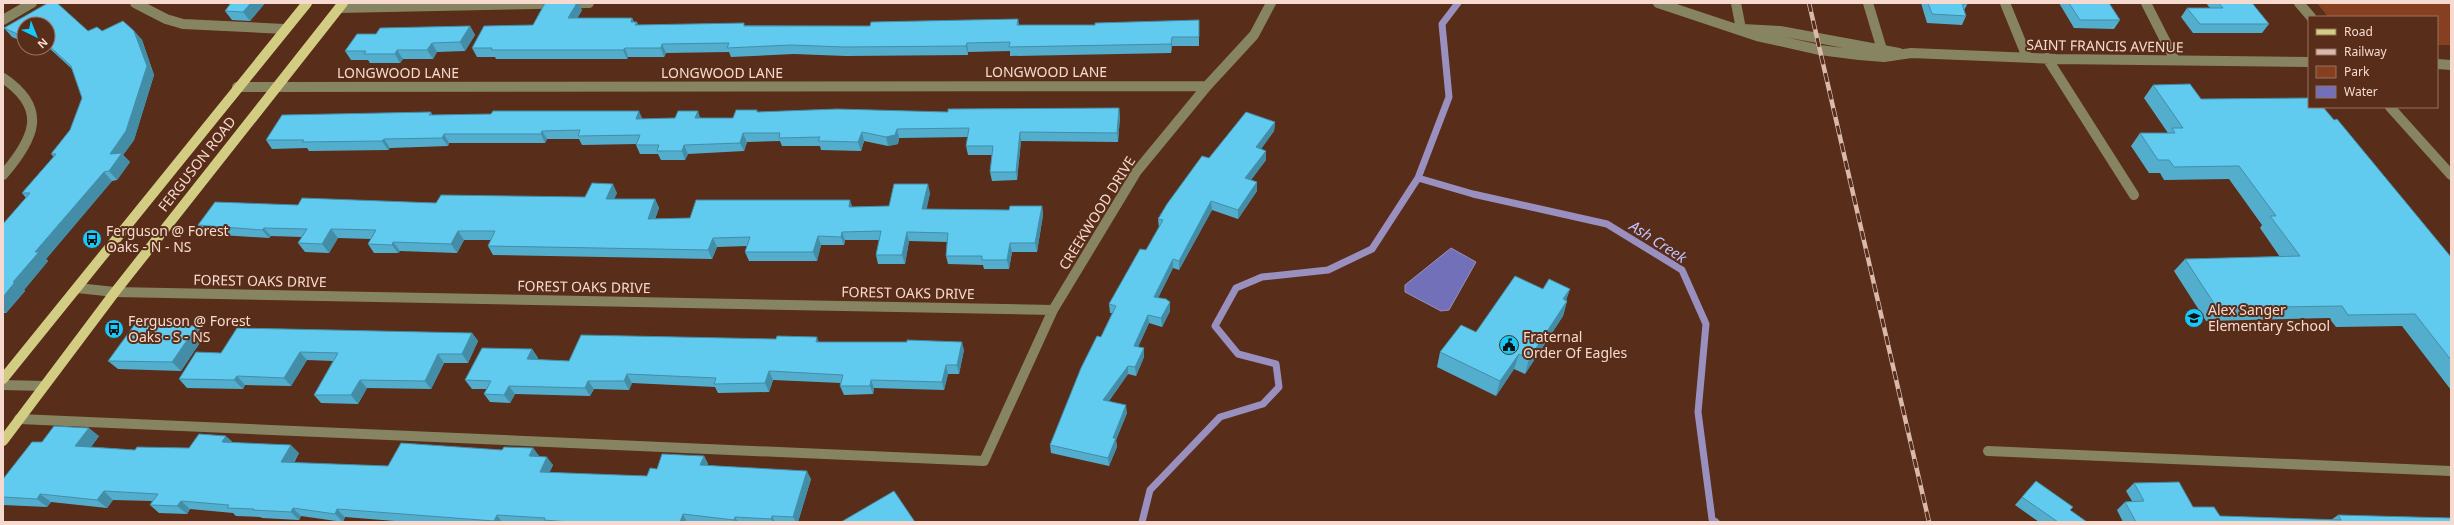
<svg xmlns="http://www.w3.org/2000/svg" width="2454" height="525" viewBox="0 0 2454 525" font-family="'Noto Sans',sans-serif">
	<style>
		.green { fill: #87401f }
		.water { fill: #7270b9; stroke: #9a90c0 }
		.lines { fill: none; stroke-linecap: round; stroke-linejoin: round }
		.stream { stroke: #9a90c0; stroke-width: 7 }
		.minor { stroke: #878461; stroke-width: 10 }
		.major { stroke: #d3cd83; stroke-width: 10 }
		.rail-casing { stroke: #d9b9ac; stroke-width: 4.5 }
		.rail { stroke: #582d19; stroke-width: 3; stroke-dasharray: 9; stroke-linecap: butt }
		.wall { fill: #53aece }
		.shaded-wall { fill: #438da7 }
		.building { fill: #60caef; stroke: #438da7 }
		.labels { text-anchor: middle; stroke-width: 4; stroke-linejoin: round; paint-order: stroke }
		.street-label { font-size: 14px; fill: #f7dacf; stroke: #582d19 }
		.poi-label { font-size: 14px; fill: #f7dacf; stroke: #582d19; text-anchor: start }
		.water-label { font-size: 15px; font-style: italic; fill: #c1c2fe; stroke: #582d19 }
	</style>
	<rect width="100%" height="100%" fill="#582d19"/>
	<path class="green" d="M2317 3H2451V45H2437V17H2328Z"/>
	<path class="water" d="M1451 248 1476 262 1449 310 1441 311 1405 292V285Z"/>
	<g class="lines">
		<path class="stream" d="M1418 178 1473 194 1607 224 1682 270 1706 324 1698 412 1712 519 1716 522
			M1142 522 1150 490 1220 417 1263 404 1279 387 1276 364 1238 354 1215 326 1236 288 1262 277 1328 270 1372 249 1418 178 1449 97 1442 24 1458 3"/>
		<path class="minor" d="M135 3 166 19 183 24 285 29
			M1658 3 1757 36 1820 50 1859 55 1884 57 1911 53 2056 59 2309 62
			M1736 3 1741 29
			M1868 3 1883 53
			M2005 3 2027 57
			M2146 3 2175 60
			M2299 3 2311 17
			M339 8 589 3
			M3 20 32 3
			M1743 29 1780 31 1899 53
			M2047 58 2134 195
			M2437 64 2451 65
			M3 78C49 109 34 139 3 175
			M237 87 1207 86
			M2390 107 2451 175
			M77 288 115 292 1053 310
			M3 385 44 386
			M19 419 984 461 1053 310 1137 171 1207 86 1254 35 1271 3
			M1988 451 2451 471"/>
		<path class="major" d="M3 379 307 3
			M3 441 115 292 343 3"/>
		<g class="rail-casing">
			<path id="rail" d="M1809 3 1929 522"/>
		</g>
		<use href="#rail" class="rail"/>
	</g>
	<path class="wall" d="M48 3H57L88 31 97 27 102 31 123 21 134 31 142 40 154 75 134 140 123 155 130 162 117 180 112 181 46 259 48 261 24 290 25 291 6 313H3V224L26 198 22 193 54 157 51 154 70 130 82 98 72 69 48 47V24H24V42L12 37 4 28Z
		M265 3 250 21 232 20 225 11Z
		M1921 3H1966L1967 5 1964 10 1966 16 1962 25 1927 23Z
		M2059 3H2109L2120 20 2114 29 2074 28Z
		M2206 3H2252L2269 24 2262 33H2193L2181 17 2187 8H2210Z
		M582 10 577 18H632L634 22H637L638 25 870 26 1018 19 1019 25H1095L1199 20V46H1172L1171 53 1010 56V51L968 52V55L846 56 794 54 731 57 729 52 666 53 664 57H628L627 59H496L495 57H477L472 48 533 25Z
		M470 26 475 35 465 51 437 52 433 59H403L400 63H370L368 60H351L345 51 376 34Z
		M2153 85 2201 99 2451 257V390L2402 326 2336 327 2329 318 2206 321 2174 271 2185 259 2280 257 2260 228 2262 225 2229 179 2164 180 2160 173H2149L2131 146 2140 133H2168L2144 98Z
		M1119 108 1120 117 1118 142 1021 141 1017 180 992 181 990 172 992 155H968L966 146 968 137 899 138 898 144 888 146 864 141 861 151 821 150 820 146H782L780 141 747 142 744 151 688 154 685 160H661L658 154H640L636 145 637 144 582 145 579 139H547L545 143H449L448 146 390 148 388 150 309 151 307 148 272 149 266 140 431 112 432 115 643 119 701 118H733L758 112H948Z
		M1275 122 1274 131 1261 149 1266 160 1251 180 1257 182V191L1238 219 1212 210 1179 270 1173 268 1158 298 1170 302V311L1162 327 1149 323 1138 347 1144 348V357L1136 376 1128 374 1109 401 1127 413 1116 440 1117 447 1109 466 1051 453 1050 445 1112 313H1110L1109 304 1146 250 1159 228 1158 219 1209 158Z
		M617 193 614 199H655L659 208 655 219 690 218 852 207 889 206 930 193 926 209 1009 210 1042 206 1043 215 1037 252H1012L1009 269H984L983 265 948 264 946 256 947 242 909 241 905 264H878L876 255 879 240H845L844 245H821L817 261H749L745 252 747 246 717 247 712 259 493 255 488 246 491 240H464L457 253 400 251 398 253H374L368 244 371 239 338 238 329 253 305 252 298 243 302 237 271 236 269 238 205 234 198 225 298 205 436 203 585 197Z
		M1543 289H1570L1566 300 1567 301 1563 316 1525 374 1514 369 1496 396 1437 367 1440 352 1476 332Z
		M472 333 478 341 468 363H444L431 389 367 388 358 404 321 403 314 395 333 361 307 360 291 386 245 385 243 389 187 388 179 379 221 353Z
		M205 335 181 371 118 369 108 361Z
		M819 342 964 350 959 374H948L944 390 874 388 873 394 844 395 840 386 841 383 773 380 769 392 718 393 715 387 632 383 629 390 594 389 590 396 515 394 510 403 490 402 484 394 487 389H472L465 380 532 349 538 358 537 360 569 361Z
		M99 436 91 447 135 450 189 448 233 442 299 453 294 463 388 466 502 450 533 448 539 456 553 465 549 473 647 476 657 469 704 456 708 464V465L811 479 798 522H407L345 517 343 522 301 516 299 520 262 518 260 517 236 516 233 513 190 509 187 514 159 513 150 505 152 501 113 500 107 508 51 502 47 507 3 505V479L42 442Z
		M2134 483 2193 507 2220 516 2331 520 2338 515 2451 522H2123L2117 510 2125 502 2132 501 2126 491Z
		M2022 497 2070 510 2087 522H2039L2015 505Z"/>
	<path class="shaded-wall" d="M251 3H265L250 21 243 12Z
		M577 3H579L582 10 573 27 568 18Z
		M632 18 635 25 637 22 640 31 631 22Z
		M470 26 475 35 465 51 460 42Z
		M134 31 142 40 154 75 134 140 123 155 130 162 117 180 109 171 110 154Z
		M1172 37V46L1171 53V44Z
		M432 43 437 52 433 59 427 50Z
		M967 43 968 52V55L966 46Z
		M662 44 666 53 664 57 661 48Z
		M40 48H46L42 51Z
		M625 48 628 57 627 59 623 50Z
		M397 50 403 59 400 63 395 54Z
		M1119 108 1120 117 1118 142 1117 133Z
		M639 111 643 120 636 119Z
		M698 111 701 120 695 118Z
		M1275 122 1274 131 1256 156V147Z
		M897 129 899 138 898 144 888 146 886 137Z
		M542 131 547 139 545 143 541 134Z
		M862 132 864 141 861 151 858 142Z
		M1020 132 1021 141 1017 180 1016 172Z
		M743 133 747 142 744 151 740 143Z
		M444 134 449 143 448 146 442 138Z
		M384 139 390 148 388 150 382 141Z
		M684 145 688 154 685 160 682 151Z
		M1266 151V160L1245 187V178Z
		M104 172 112 181 46 259 48 261 24 290 25 291 6 313 3 310V297L35 252Z
		M1257 182V191L1238 219V210Z
		M613 184 617 193 610 208 606 199Z
		M928 184 930 193 925 218 922 209Z
		M655 199 659 208 652 228 648 219Z
		M850 200 853 209 849 207Z
		M1211 201 1212 210 1179 270V261Z
		M1042 206 1043 215 1037 252 1035 243Z
		M264 228 271 236 269 238 262 230Z
		M331 229 338 238 329 253 322 244Z
		M458 231 464 240 457 253 451 244Z
		M842 232 845 240 844 245 841 237Z
		M907 232 909 241 905 264 902 255Z
		M818 236 821 245 817 261 813 252Z
		M713 238 717 247 712 259 708 250Z
		M393 242 400 251 398 253 392 245Z
		M1010 243 1012 252 1009 269 1007 260Z
		M1173 259V268L1154 306V297Z
		M1570 289 1565 303 1567 301 1563 316 1525 374 1529 359 1563 299Z
		M1170 302V311L1162 327 1161 318Z
		M1148 315 1149 323 1135 354 1134 346Z
		M197 326 205 335 181 371 172 362Z
		M472 333 478 341 468 363 462 354Z
		M817 337 820 346 816 342Z
		M962 342 964 350 959 374 957 365Z
		M1144 348V357L1136 376 1135 367Z
		M532 349 538 358 533 368 527 359Z
		M300 352 307 360 291 386 284 378Z
		M438 354 444 363 431 389 425 381Z
		M1519 354 1514 369 1496 396 1500 381Z
		M946 365 948 374 944 390 942 382Z
		M1128 366V374L1104 408 1103 400Z
		M769 371 773 380 769 392 765 383Z
		M627 374 632 383 629 390 624 381Z
		M237 376 245 385 243 389 234 380Z
		M360 380 367 388 358 404 351 395Z
		M871 380 874 388 873 394 870 386Z
		M588 381 594 389 590 396 585 388Z
		M509 386 515 394 510 403 504 395Z
		M1126 405 1127 413 1116 440 1117 447 1109 466 1108 458 1113 438Z
		M89 428 99 436 85 455 75 446Z
		M226 436 235 444 222 442Z
		M291 445 299 453 289 470 281 462Z
		M533 448 539 456H529Z
		M704 456 708 464 705 473 700 465Z
		M547 457 553 465 546 480 540 472Z
		M807 471 811 479 798 522H796L793 517Z
		M104 491 113 500 107 508 97 500Z
		M40 494 51 502 47 507 37 499Z
		M181 501 190 509 187 514 177 506Z
		M293 508 301 516 299 520 291 512Z
		M337 509 345 517 343 522 335 514Z
		M683 514 687 522H680Z
		M497 515 502 522H494V521Z
		M772 516 775 522H773L771 519Z
		M735 517 738 522H736L734 520Z"/>
	<path class="building" d="M48 3H57L88 31 97 27 102 31 123 21 134 31 147 66 126 131 110 154 122 153 109 171 104 172 35 252H39L13 282H15L3 297V224L30 193H22L56 154H51L70 130 82 98 71 66 48 45V24H24V37L4 28Z
		M231 3H251L243 12 225 11Z
		M545 3H577L568 18H632L631 22H637L635 25 744 23V26H870L871 22 1018 19 1017 25H1095V23L1199 20V37H1172L1171 44 1009 47 1010 42 967 43 966 46 844 47 791 45 727 48 729 43 662 44 661 48H625L623 50H491L492 48H472L484 26 533 25Z
		M1928 3H1966L1967 5 1962 4 1966 16 1932 14Z
		M2069 3H2109L2120 20H2080Z
		M2219 3H2252L2269 24H2200L2187 8H2223Z
		M470 26 460 42 432 43 427 50H397L395 54H364L366 51H345L357 34H376L380 28Z
		M2190 84 2201 99 2309 98V107H2323L2334 120 2337 119 2451 257V360L2415 314 2348 315 2342 306 2217 308 2185 259 2300 256 2270 216H2276L2239 166 2174 167 2169 160H2158L2140 133H2175L2172 128H2183L2153 85Z
		M1119 108 1117 133 1020 132 1016 172H990L993 146H966L969 128 897 129 895 135 886 137 862 132 858 142 818 141 820 137 779 138 780 133H743L740 143 684 145 682 151H657L659 145H636L640 135 578 136 580 130 542 131 541 134H444L442 138 384 139 382 141 302 142 304 140H266L282 115 431 112 429 115 491 114 493 111H639L636 119 675 118 678 111H698L695 118H733L736 110H757V112L837 109 948 112V109Z
		M1246 112 1275 122 1256 147 1266 151 1245 178 1257 182 1238 210 1211 201 1179 261 1173 259 1154 297 1166 299 1170 302 1161 318 1148 315 1134 346 1144 348 1135 367 1128 366 1103 400 1126 405 1113 438H1116L1108 458 1050 445 1081 368 1097 336 1101 337 1116 306 1109 304 1140 249 1146 250 1163 220 1158 219 1167 204 1202 156 1209 158Z
		M592 183 613 184 606 199H655L648 219 690 218 696 200H850L849 207 889 206 894 184H928L922 209 1009 210 1010 206H1042L1035 243H1010L1007 260H982V256H946L948 233 907 232 902 255H876L881 231 842 232 841 237 818 236 813 252H745L750 237 713 238 708 250 488 246 495 231H458L451 244 393 242 392 245 368 244 376 230 331 229 322 244 298 243 307 229 264 228 262 230 198 225 215 202 298 205 302 198 436 203 441 195 585 197Z
		M1515 276 1543 289 1549 279 1570 289 1563 299 1567 301 1529 359 1519 354 1500 381 1440 352 1461 325 1476 332Z
		M135 324 197 326 172 362 108 361Z
		M237 328 472 333 462 354H438L425 381 360 380 351 395H314L338 353 300 352 284 378 237 376 234 380 179 379 196 352 221 353Z
		M581 335 776 339 777 336 817 337 816 342H907V340L962 342 957 365H946L942 382 871 380 870 386H840L843 375 769 371 765 383 714 384 716 378 627 374 624 381H588L585 388 509 386 504 395 484 394 491 381 465 380 482 348 532 349 527 359 569 361Z
		M54 426 89 428 75 446 135 450 137 447 189 448 199 434 226 436 222 442 291 445 281 462 388 466 401 443 502 450 504 447 533 448 529 456 547 457 540 472 647 476 650 468 657 469 662 454 704 456 700 465 807 471 793 517 772 516 771 519 735 517 734 520 683 514 680 522H569L544 520 545 518 497 515 494 521 337 509 335 514 293 508 291 512 253 510 254 509 227 508 229 505 181 501 177 506 150 505 158 494 104 491 97 500 40 494 37 499 3 497V479L32 442H42Z
		M2036 481 2073 507 2070 510 2087 522H2058L2022 497Z
		M2179 482 2193 507H2214L2220 516 2341 520 2338 515 2451 518V522H2136L2125 502 2144 501 2134 483Z
		M894 491 915 522H841Z"/>
	<defs>
		<g id="bus-disc" transform="scale(1)"><circle r="9.5" fill="#13cafb" stroke="#582d19"/><path d="M-5-6H5V4H4V6H2V4H-2V6H-4V4H-5ZM-3.5-4V0h7V-4ZM-3.5 1.2v1.5H-2V1.2ZM2 1.2v1.5H3.5V1.2Z" fill="#111"/></g>
		<g id="school-disc" transform="scale(1)"><circle r="9.5" fill="#13cafb" stroke="#582d19"/><path d="M0-5L7-2L0 1L-7-2ZM-4 1L0 2.5L4 1V4Q0 6-4 4Z" fill="#111"/></g>
		<g id="civic-disc" transform="scale(1)"><circle r="9.5" fill="#13cafb" stroke="#582d19"/><path d="M-.6-6.5H3V-4.5H.6V-3L4-1V1h2V6H-6V1h2V-1L-.6-3ZM-1.2 2.5V6h2.4V2.5Z" fill="#111"/></g>
	</defs>
	<g fill-rule="evenodd">
		<use href="#bus-disc" x="92" y="239"/>
		<use href="#school-disc" x="2194" y="318"/>
		<use href="#bus-disc" x="114" y="329"/>
		<use href="#civic-disc" x="1509" y="345"/>
	</g>
	<g class="labels">
		<g class="street-label">
			<text transform="translate(2105 46) rotate(1)" y="5">SAINT FRANCIS AVENUE</text>
			<text x="1046" y="77">LONGWOOD LANE</text>
			<text x="398" y="78">LONGWOOD LANE</text>
			<text x="722" y="78">LONGWOOD LANE</text>
			<text transform="translate(197 164) rotate(-52)" y="5">FERGUSON ROAD</text>
			<text transform="translate(1097 213) rotate(-58)" y="5">CREEKWOOD DRIVE</text>
			<text transform="translate(260 281) rotate(1)" y="5">FOREST OAKS DRIVE</text>
			<text transform="translate(584 287) rotate(1)" y="5">FOREST OAKS DRIVE</text>
			<text transform="translate(908 293) rotate(1)" y="5">FOREST OAKS DRIVE</text>
		</g>
		<g class="poi-label">
			<text x="106" y="236">Ferguson @ Forest<tspan x="106" dy="16">Oaks - N - NS</tspan></text>
			<text x="2208" y="315">Alex Sanger<tspan x="2208" dy="16">Elementary School</tspan></text>
			<text x="128" y="326">Ferguson @ Forest<tspan x="128" dy="16">Oaks - S - NS</tspan></text>
			<text x="1523" y="342">Fraternal<tspan x="1523" dy="16">Order Of Eagles</tspan></text>
		</g>
		<g class="water-label">
			<text transform="translate(1658 242) rotate(33)" y="5">Ash Creek</text>
		</g>
	</g>
	<rect width="2454" height="525" fill="none" stroke="#f7dacf" stroke-width="8"/>
	<rect x="2308" y="16" width="130" height="92" fill="#582d19" stroke="#987262"/>
	<rect x="2316" y="29" width="20" height="6" fill="#d3cd83" stroke="#987262"/>
	<text x="2344" y="36" font-size="12" fill="#f7dacf">Road</text>
	<rect x="2316" y="49" width="20" height="6" fill="#d9b9ac" stroke="#987262"/>
	<text x="2344" y="56" font-size="12" fill="#f7dacf">Railway</text>
	<rect x="2316" y="66" width="20" height="12" fill="#87401f" stroke="#987262"/>
	<text x="2344" y="76" font-size="12" fill="#f7dacf">Park</text>
	<rect x="2316" y="86" width="20" height="12" fill="#7270b9" stroke="#987262"/>
	<text x="2344" y="96" font-size="12" fill="#f7dacf">Water</text>
	<g transform="translate(36 36) rotate(137)"><circle r="19" fill="#582d19" stroke="#987262"/>
	<path d="M0-3L7 15L0 10L-7 15Z" fill="#13cafb"/>
	<text y="-6" font-size="11" font-weight="bold" text-anchor="middle" fill="#f7dacf">N</text>
	</g>
</svg>
